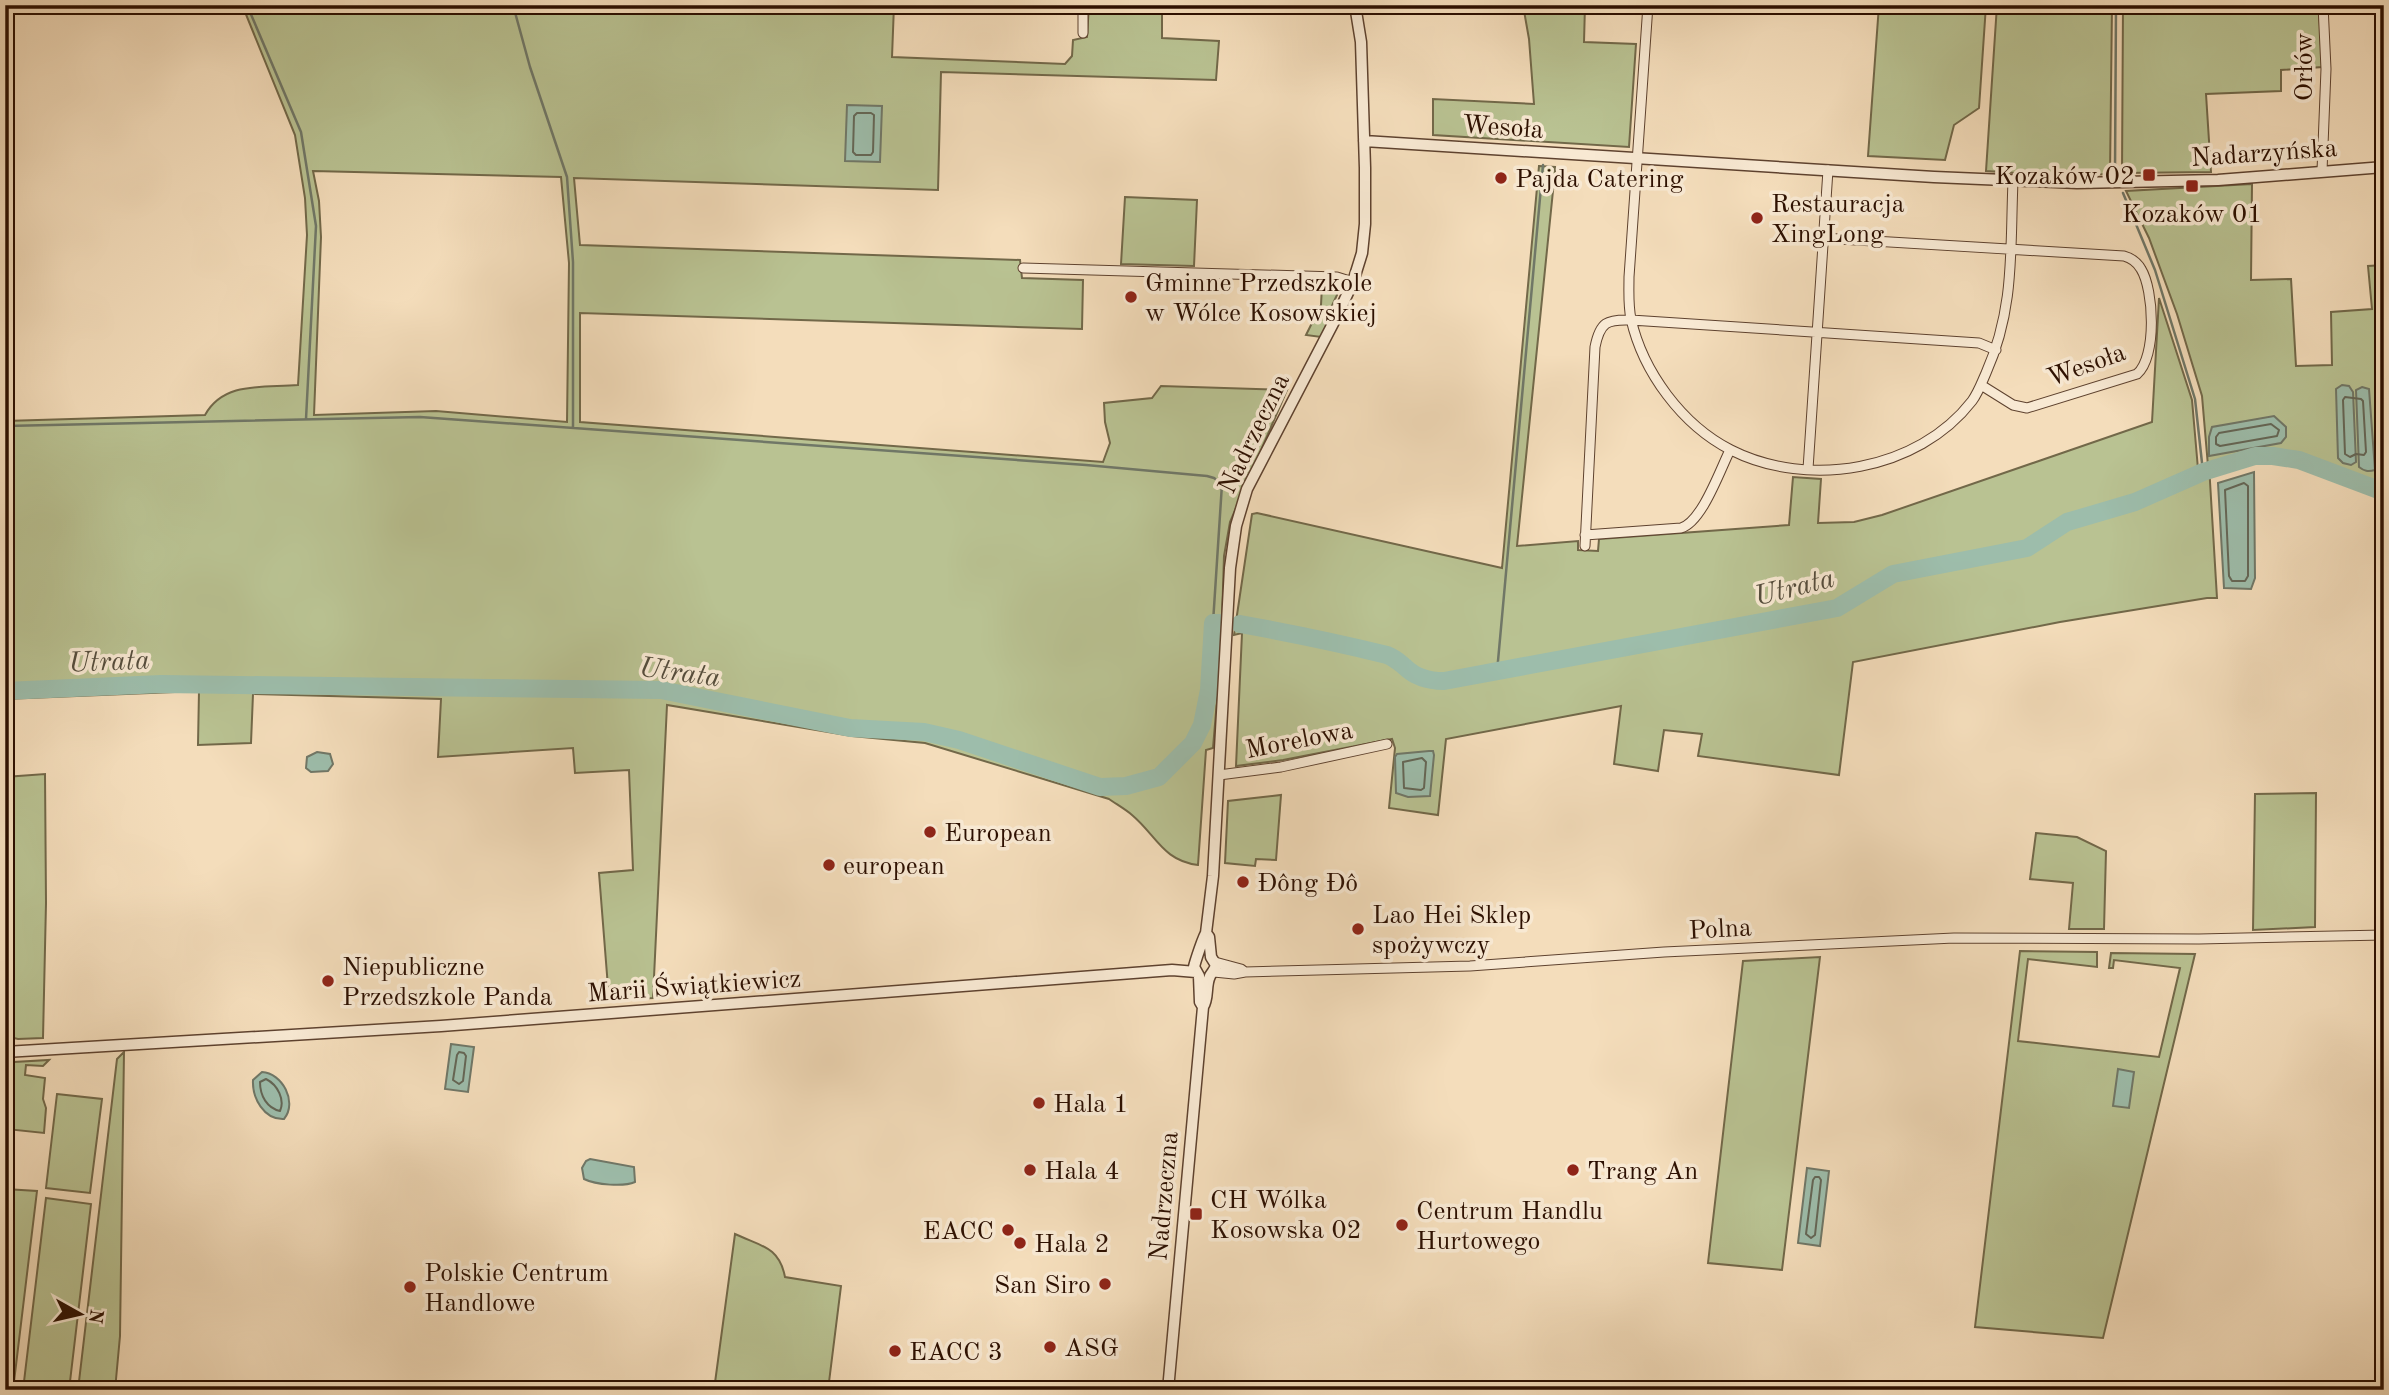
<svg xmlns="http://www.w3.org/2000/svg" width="2389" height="1395" viewBox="0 0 2389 1395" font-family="'Old Standard TT',serif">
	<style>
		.green { fill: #b9c292; stroke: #726849; stroke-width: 2; fill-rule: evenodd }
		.water { fill: #9dbdab; stroke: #707767; stroke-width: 2 }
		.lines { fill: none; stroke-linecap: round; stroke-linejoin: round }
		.shore { stroke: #646656; stroke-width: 2 }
		.stream { stroke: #707767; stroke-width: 2.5 }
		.river { stroke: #9dbdab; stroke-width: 18 }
		.minor-casing { stroke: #5e422f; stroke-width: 11 }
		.tertiary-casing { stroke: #5e422f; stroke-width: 13 }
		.minor { stroke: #f8e9d3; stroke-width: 9 }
		.tertiary { stroke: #f8e9d3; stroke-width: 10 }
		.poi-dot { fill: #8f2418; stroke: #f8e9d3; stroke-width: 2.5 }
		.labels { text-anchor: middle; stroke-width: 7; stroke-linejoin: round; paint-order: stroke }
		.street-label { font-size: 26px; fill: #2c0f00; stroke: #f8e9d3 }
		.poi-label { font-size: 26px; fill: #2c0f00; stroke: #f8e9d3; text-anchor: start }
		.water-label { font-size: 28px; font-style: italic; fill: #544c3c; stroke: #f8e9d3 }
	</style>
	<rect width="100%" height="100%" fill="#f4ddbb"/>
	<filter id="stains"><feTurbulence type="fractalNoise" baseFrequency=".00286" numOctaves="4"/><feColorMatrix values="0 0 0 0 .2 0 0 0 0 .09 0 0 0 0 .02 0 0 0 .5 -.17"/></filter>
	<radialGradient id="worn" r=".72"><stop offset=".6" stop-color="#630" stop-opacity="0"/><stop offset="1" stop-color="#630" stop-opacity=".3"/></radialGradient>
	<path class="green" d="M222 5H969V8L894 5 892 57 1065 64 1072 56 1073 40 1087 37 1089 5H1162V38L1219 41 1216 80 941 72 938 190 574 178 580 245 1020 260 1022 278 1083 280 1082 329 580 313V422L1103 462 1110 443 1105 422 1104 403 1152 398 1161 386 1287 390 1230 522 1224 556 1221 652 1213 748 1206 750 1198 865C1163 861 1156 835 1132 815 1125 809 1116 804 1109 799L925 743 852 736 667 705 653 998 609 1000 599 873 633 870 629 770 575 773 573 748 438 757 441 699 253 694 251 743 198 745 199 691 5 699V421L205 415C224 381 263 388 298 385L307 235 305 198 295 135 243 7ZM313 171 561 177 569 263 567 422 436 411 314 415 321 237 319 201Z
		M1021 5H1074V14L1021 12Z
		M1523 5H1585L1584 42 1636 44 1629 147 1433 135V99L1534 104 1529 39Z
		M1879 5H1986L1979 108 1954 125 1945 160 1868 156Z
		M1997 5H2112L2110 174 2058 176 1986 171Z
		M2123 5H2319L2322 67 2281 70V91L2206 94 2211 172 2122 173Z
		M1539 166 1555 167V171L1517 546 1578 541V550L1598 551 1599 539 1789 525 1793 477 1821 479 1818 523 1854 522 1882 515 2152 422 2159 298 2192 400 2198 469 2208 466 2202 396 2177 314 2149 238 2126 191 2252 184 2251 280 2291 279 2296 366 2332 365 2331 312 2372 309 2368 266 2384 265V485H2378C2343 471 2299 449 2262 450 2244 451 2226 460 2209 465L2217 598H2207L2060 622 1853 662 1839 775 1698 756 1702 734 1664 730 1658 771 1614 764 1621 706 1446 739 1438 815 1389 808 1395 748 1392 739 1283 760 1236 766 1242 633 1234 635 1252 514 1257 513 1502 568Z
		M1125 197 1197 200 1194 266 1121 264Z
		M1322 285 1332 286 1337 289V295L1329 312 1333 315 1321 337 1306 335 1321 305Z
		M45 774 46 903 43 1038 18 1039 5 1036V777Z
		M2316 793 2315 927 2253 930 2255 794Z
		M1281 795 1276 860 1256 859 1255 866 1225 863 1228 801Z
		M2036 833 2077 837 2106 851 2104 929H2069L2073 883 2030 879Z
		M2020 951 2097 952V967L2028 959 2018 1041 2159 1057 2180 968 2114 960 2113 968H2109L2111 953 2195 954 2103 1338 1975 1327Z
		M1820 957 1782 1270 1708 1263 1743 961Z
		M124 1052 120 1336 115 1390H78L117 1059Z
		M49 1060 43 1066 26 1065 25 1075 45 1078 43 1099 46 1108 44 1133 7 1129 5 1140 14 1062Z
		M57 1094 102 1099 90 1193 46 1188Z
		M5 1189 37 1191 13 1390H5Z
		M46 1198 91 1204 69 1390H23Z
		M735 1234C760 1246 779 1246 785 1277L841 1286 828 1390H714Z"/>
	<path class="water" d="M847 105 882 106 880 162 845 161Z
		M2342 385 2349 386 2353 392 2356 462 2351 465 2343 463 2338 458 2336 389Z
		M2362 387 2369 389 2375 470C2368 472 2364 471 2359 467L2356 390Z
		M2274 416 2286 427V437L2281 443 2209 456V437L2212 427Z
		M2254 472 2255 578 2251 589 2224 588 2218 483Z
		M1429 751H1433L1434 755 1430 796 1408 797 1396 793 1395 757 1397 754Z
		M317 752 330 754 333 764 328 771 311 772 306 768 307 757Z
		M451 1044 474 1047 468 1092 445 1089Z
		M2118 1069 2134 1072 2129 1108 2113 1106Z
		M262 1072C282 1073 298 1102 284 1119 264 1120 252 1098 253 1080Z
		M590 1159 634 1167 635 1182C624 1187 596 1185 584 1179L582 1168 586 1161Z
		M1807 1168 1829 1171 1820 1246 1798 1243Z"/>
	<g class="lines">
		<path class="shore" d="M857 113H871L874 115 873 152 871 155H856L853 152 854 116Z
			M2345 397 2361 399 2363 401 2366 452 2364 455 2356 454 2350 457 2345 454 2343 400Z
			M2271 424 2279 430 2277 436 2220 446 2216 444V437L2219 433Z
			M2244 483 2248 486V576L2245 581H2232L2229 576 2225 490Z
			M1422 758 1426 762 1424 788 1421 790 1404 788 1403 762Z
			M459 1052 464 1053 466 1056 463 1081 459 1084 453 1080 457 1055Z
			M266 1079C278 1085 285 1100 280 1111 267 1108 260 1096 260 1082Z
			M1815 1177H1819L1821 1180 1815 1235 1811 1238 1806 1234 1813 1180Z"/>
		<path class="stream" d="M247 5 301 132 316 226 306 419
			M513 5 530 67 567 177 573 262V427
			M2115 171 2116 5
			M2123 193 2155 270 2195 399 2203 472
			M5 426 420 417 1086 465 1207 476 1214 478 1222 484 1213 623
			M1497 672 1543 165"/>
		<path class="river" d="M1240 624C1290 633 1339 643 1387 655 1395 658 1399 662 1405 667 1416 678 1429 681 1444 681L1837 608 1893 574 2027 548 2067 522 2135 502 2203 472 2255 456H2273L2299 460 2384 492
			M5 691 161 684 661 690 850 728 924 732 959 740 1100 787 1126 786 1159 777 1193 743 1202 725 1209 690 1213 623H1220"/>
		<g class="minor-casing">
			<path id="minor" d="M1648 5 1629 277C1629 291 1628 305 1631 319 1643 372 1682 425 1731 450 1808 489 1918 471 1972 401 1978 393 1982 382 1986 373 2015 308 2010 250 2013 181
				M5 16 11 5
				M1083 33V5
				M2322 171 2326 69 2323 5
				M1823 238 2124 256C2131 258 2137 262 2141 269 2154 290 2157 357 2137 374L2027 408 2013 405 1981 385
				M1023 268 1337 277 1353 282
				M1808 469 1828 170
				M1585 535 1681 528C1702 522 1720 470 1730 450
				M1585 546 1595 347C1600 322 1607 319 1631 320L1979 343 1996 350
				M1219 775 1281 767 1387 744
				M1215 962 1241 969 1245 972
				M1214 972 1234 974 1245 972 1470 966 1664 952 1954 938 2199 939 2384 935"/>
		</g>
		<g class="tertiary-casing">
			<path id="tertiary" d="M1364 141 1934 177 2077 183 2218 180 2384 167
				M1203 1007 1200 1002 1199 976 1194 967C1195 962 1204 935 1206 933L1213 876 1230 568 1236 526 1247 489 1338 314 1353 282 1362 253 1365 224V168L1361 42 1355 5
				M5 1052 441 1026 1172 970 1196 972
				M1168 1390 1203 1007C1209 998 1205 986 1210 976 1212 972 1215 970 1216 965L1211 957 1209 937 1206 933"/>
		</g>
		<use href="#minor" class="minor"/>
		<use href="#tertiary" class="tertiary"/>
	</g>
	<g class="poi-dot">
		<rect x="2142" y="168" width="14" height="14" rx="3.5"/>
		<circle cx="1501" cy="178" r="7"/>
		<rect x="2185" y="179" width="14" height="14" rx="3.5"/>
		<circle cx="1757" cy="218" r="7"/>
		<circle cx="1131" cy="297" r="7"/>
		<circle cx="930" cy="832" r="7"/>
		<circle cx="829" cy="865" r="7"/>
		<circle cx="1243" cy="882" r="7"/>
		<circle cx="1358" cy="929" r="7"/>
		<circle cx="328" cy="981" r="7"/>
		<circle cx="1039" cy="1103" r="7"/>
		<circle cx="1030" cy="1170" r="7"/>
		<circle cx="1573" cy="1170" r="7"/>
		<rect x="1189" y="1207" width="14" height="14" rx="3.5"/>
		<circle cx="1402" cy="1225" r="7"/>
		<circle cx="1008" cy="1230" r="7"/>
		<circle cx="1020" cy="1243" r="7"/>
		<circle cx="1105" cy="1284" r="7"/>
		<circle cx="410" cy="1287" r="7"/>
		<circle cx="1050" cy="1347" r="7"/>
		<circle cx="895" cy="1351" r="7"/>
	</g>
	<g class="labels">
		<g class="street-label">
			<text transform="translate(2303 67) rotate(-90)" y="9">Orłów</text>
			<text transform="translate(1503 126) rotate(4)" y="9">Wesoła</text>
			<text transform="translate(2264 152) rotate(-4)" y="9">Nadarzyńska</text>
			<text transform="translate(2086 364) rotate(-20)" y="9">Wesoła</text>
			<text transform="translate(1253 433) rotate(-64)" y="9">Nadrzeczna</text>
			<text transform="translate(1299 739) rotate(-11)" y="9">Morelowa</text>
			<text transform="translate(1720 928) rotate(-3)" y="9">Polna</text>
			<text transform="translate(694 985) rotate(-4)" y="9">Marii Świątkiewicz</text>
			<text transform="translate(1163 1196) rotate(-85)" y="9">Nadrzeczna</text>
		</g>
		<g class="poi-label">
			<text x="2135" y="184" text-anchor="end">Kozaków 02</text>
			<text x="1515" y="187">Pajda Catering</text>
			<text x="1771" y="212">Restauracja<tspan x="1771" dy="30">XingLong</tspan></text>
			<text x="2192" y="222" text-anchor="middle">Kozaków 01</text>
			<text x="1145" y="291">Gminne Przedszkole<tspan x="1145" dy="30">w Wólce Kosowskiej</tspan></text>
			<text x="944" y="841">European</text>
			<text x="843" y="874">european</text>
			<text x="1257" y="891">Đông Đô</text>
			<text x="1372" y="923">Lao Hei Sklep<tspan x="1372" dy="30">spożywczy</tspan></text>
			<text x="342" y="975">Niepubliczne<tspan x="342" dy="30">Przedszkole Panda</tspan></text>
			<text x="1053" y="1112">Hala 1</text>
			<text x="1044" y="1179">Hala 4</text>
			<text x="1587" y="1179">Trang An</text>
			<text x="1210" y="1208">CH Wólka<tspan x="1210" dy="30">Kosowska 02</tspan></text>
			<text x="1416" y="1219">Centrum Handlu<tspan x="1416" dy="30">Hurtowego</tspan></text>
			<text x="994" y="1239" text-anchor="end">EACC</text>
			<text x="1034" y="1252">Hala 2</text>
			<text x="424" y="1281">Polskie Centrum<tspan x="424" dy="30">Handlowe</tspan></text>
			<text x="1091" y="1293" text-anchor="end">San Siro</text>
			<text x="1064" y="1356">ASG</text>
			<text x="909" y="1360">EACC 3</text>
		</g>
		<g class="water-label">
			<text transform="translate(1794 586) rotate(-14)" y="10">Utrata</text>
			<text transform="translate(109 660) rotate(-2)" y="10">Utrata</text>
			<text transform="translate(680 671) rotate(8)" y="10">Utrata</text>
		</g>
	</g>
	<rect width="2389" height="1395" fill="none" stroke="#f4ddbb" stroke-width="28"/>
	<rect x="7" y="7" width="2375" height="1381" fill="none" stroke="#2c0f00" stroke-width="3.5"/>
	<rect x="14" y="14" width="2361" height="1367" fill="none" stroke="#2c0f00" stroke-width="2"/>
	<g transform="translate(80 1314) rotate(98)" stroke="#f8e9d3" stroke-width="5" paint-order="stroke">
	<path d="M0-5L12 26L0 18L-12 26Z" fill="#2c0f00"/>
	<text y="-10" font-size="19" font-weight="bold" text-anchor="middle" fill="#2c0f00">N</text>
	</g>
	<rect width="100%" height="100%" filter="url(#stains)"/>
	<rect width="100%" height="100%" fill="url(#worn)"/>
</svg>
